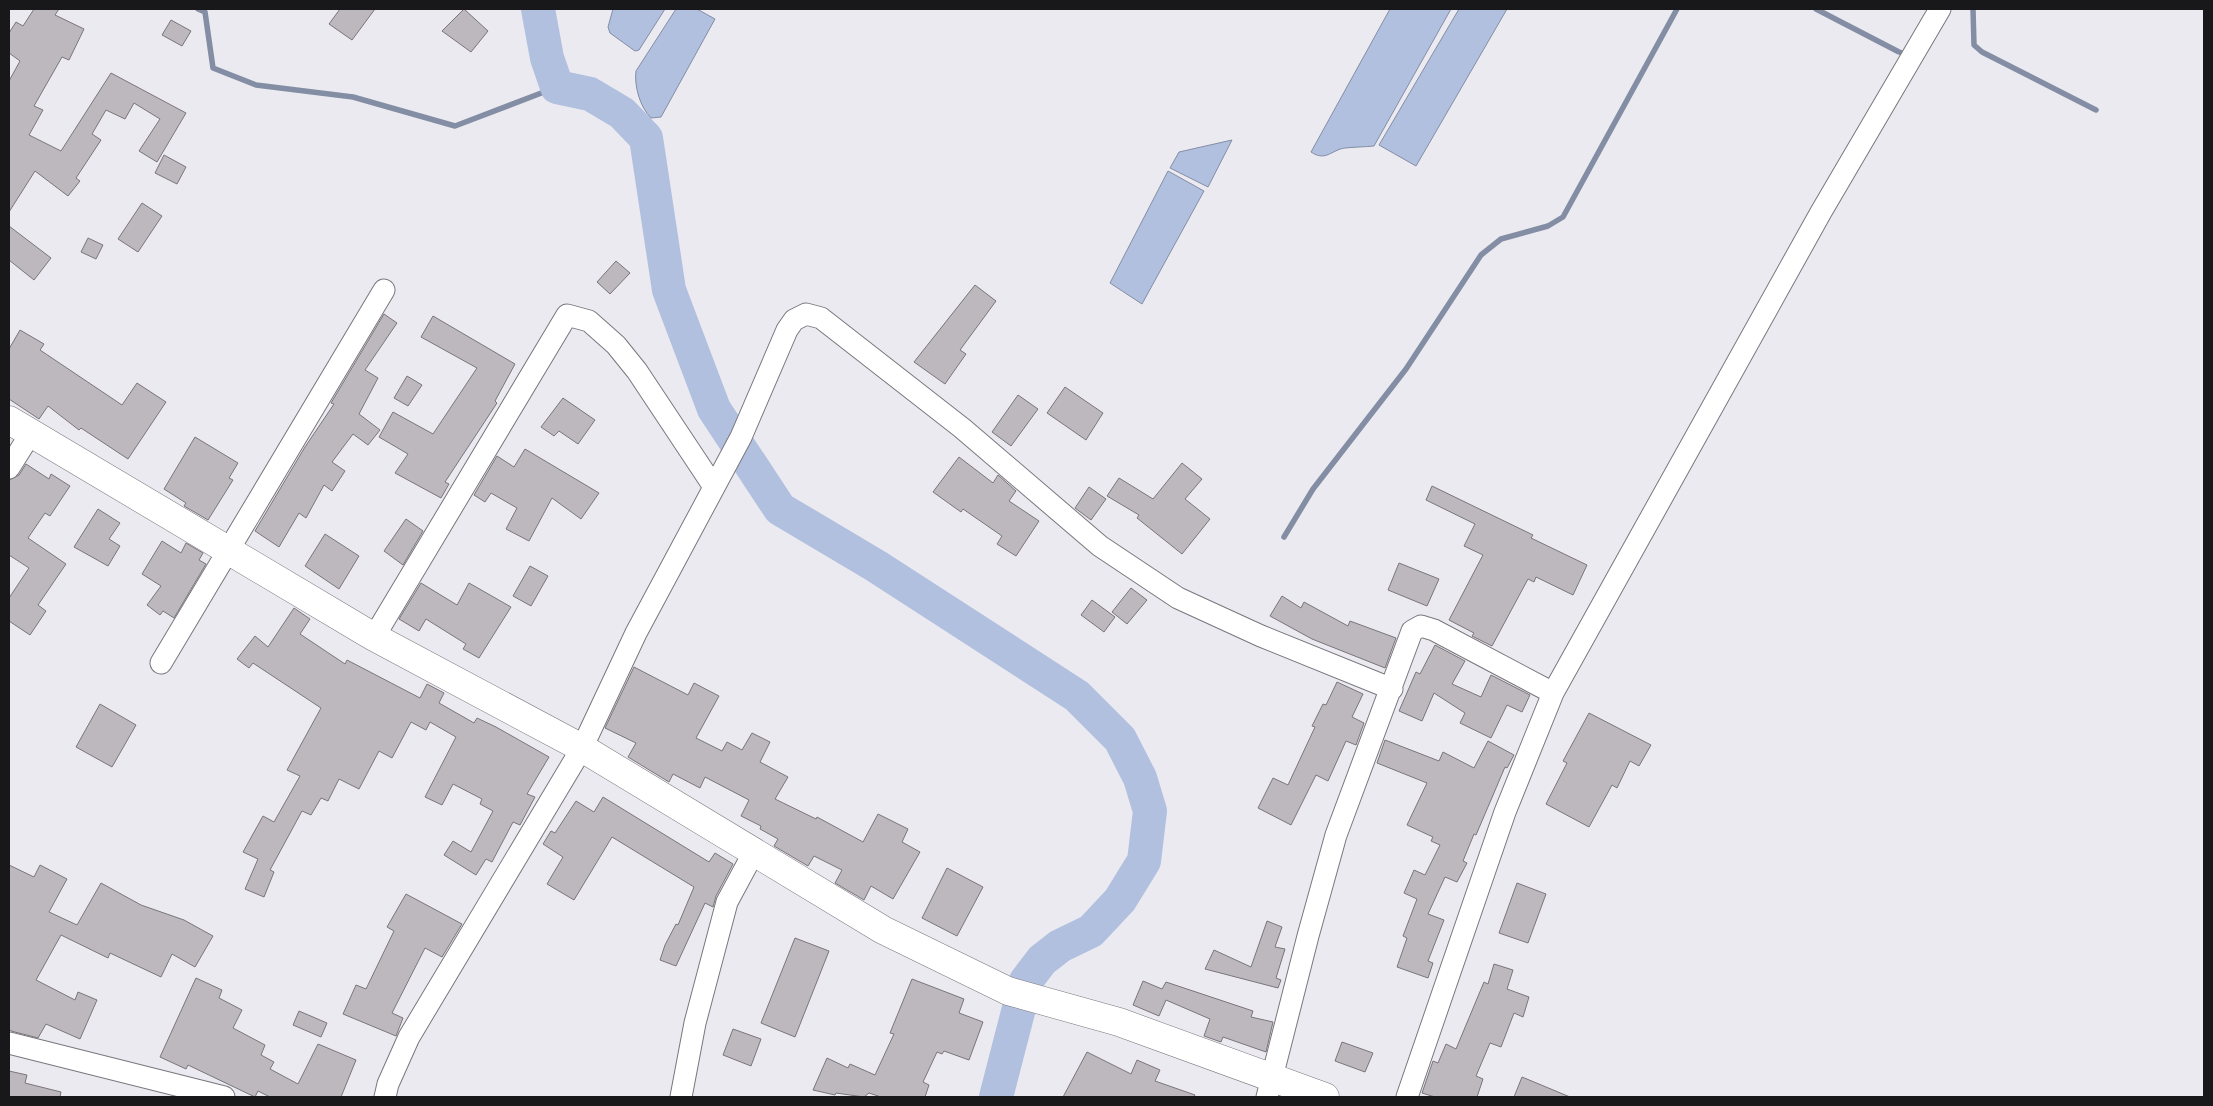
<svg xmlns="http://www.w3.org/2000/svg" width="2213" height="1106" viewBox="0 0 2213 1106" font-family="Manrope,sans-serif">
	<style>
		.water { fill: #b1c0df; stroke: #838ea4 }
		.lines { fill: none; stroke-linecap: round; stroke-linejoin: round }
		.stream { stroke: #838ea4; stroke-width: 5.5 }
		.river { stroke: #b1c0df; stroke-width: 34 }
		.building { fill: #bdb8be; stroke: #7a757b }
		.minor-casing { stroke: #79777d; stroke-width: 23 }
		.tertiary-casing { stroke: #79777d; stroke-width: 29 }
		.minor { stroke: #fff; stroke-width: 21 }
		.tertiary { stroke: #fff; stroke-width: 28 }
	</style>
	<rect width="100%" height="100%" fill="#eceaf1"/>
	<path class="water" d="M613 9H665L639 50 635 51 610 33 608 27Z
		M676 9H697L715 19 661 117 651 118C640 107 634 86 636 71Z
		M1390 9H1451L1374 146C1364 147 1354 147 1345 148 1331 150 1326 162 1311 152Z
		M1459 9H1507L1416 166 1379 145Z
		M1232 140 1208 187 1170 168 1179 152Z
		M1168 171 1204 191 1142 304 1110 283Z"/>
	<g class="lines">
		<path class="stream" d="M198 9 205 12 213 68 256 85 353 97 455 126 557 87
			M1816 9 1899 52 1905 54 1907 51
			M1973 9 1974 45 1982 52 2096 110
			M1284 537 1313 489 1406 369 1481 255 1501 239 1548 226 1563 217 1677 9"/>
		<path class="river" d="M538 9 547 58 557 87 590 94 622 113 646 138 669 290 714 409 780 509 876 566 1077 696 1120 739 1140 778 1150 811 1144 861 1120 900 1091 931 1060 946 1042 960 1026 981 996 1097"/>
	</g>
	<path class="building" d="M34 9H59L55 15 84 29 69 60 62 57 34 106 43 110 29 135 61 151 111 73 186 113 157 162 139 151 160 119 134 103 125 119 106 110 92 134 101 140 76 178 80 181 68 196 35 171 9 212V81L20 61 9 53V33L16 22 23 26Z
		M340 9H375L352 40 329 24Z
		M464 9 488 31 471 52 442 31Z
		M171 20 191 31 182 46 162 35Z
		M164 155 186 167 177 184 155 173Z
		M142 203 162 216 138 252 118 239Z
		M9 226 51 258 34 280 9 260Z
		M88 238 103 245 96 259 81 252Z
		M616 261 630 273 610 294 597 282Z
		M975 285 996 301 960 350 966 354 945 384 914 362Z
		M384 314 397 323 365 370 378 378 359 414 380 430 368 445 353 434 332 462 345 471 332 491 324 485 306 518 299 513 279 547 255 531 305 447 334 404 331 403Z
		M433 316 515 364 495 401 497 403 445 482 449 484 441 498 395 473 408 454 379 437 393 412 433 434 477 368 421 337Z
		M20 330 44 344 40 350 122 405 137 383 166 402 128 459 81 428 79 430 48 406 39 419 9 399V349Z
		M407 376 422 385 408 406 394 398Z
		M1065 387 1103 413 1086 440 1047 413Z
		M1018 395 1038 409 1011 446 992 432Z
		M563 398 595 420 578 444 559 431 554 436 541 427Z
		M195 437 238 463 229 478 233 480 208 520 184 506 186 503 164 489Z
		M525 449 599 493 581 519 552 498 529 541 506 529 517 508 491 493 485 502 474 495 497 456 514 467Z
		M959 457 993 483 998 475 1016 491 1009 501 1039 521 1016 556 997 544 1002 536 963 509 961 512 933 492Z
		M1182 463 1202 479 1185 499 1210 519 1182 554 1137 518 1139 515 1107 496 1119 478 1153 499Z
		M26 464 49 479 51 474 70 486 50 516 45 513 28 538 66 564 38 605 46 611 30 635 9 621V598L29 568 9 555V480L19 475Z
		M1432 486 1533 535 1531 538 1587 565 1573 595 1536 577 1534 582 1528 579 1492 646 1472 636 1474 633 1449 620 1483 555 1464 546 1475 524 1426 500Z
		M1089 487 1106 499 1091 520 1075 508Z
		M98 509 120 523 109 539 120 546 108 566 74 547Z
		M406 519 423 531 403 565 384 551Z
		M325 534 359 556 339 589 305 566Z
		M162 541 181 553 186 543 203 553 199 560 206 564 174 618 163 611 160 615 147 605 161 586 142 574Z
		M1399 563 1439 579 1427 606 1388 590Z
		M530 566 548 576 531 606 513 596Z
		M421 583 457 605 469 583 511 607 479 658 463 649 466 644 426 619 419 631 399 619Z
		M1131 588 1147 600 1127 624 1112 612Z
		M1282 596 1301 608 1304 602 1348 626 1350 621 1396 638 1385 668 1312 639 1270 616Z
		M1092 600 1115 617 1104 632 1081 615Z
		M294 608 310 619 300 634 345 664 347 660 420 698 427 684 444 693 439 703 474 723 477 718 496 727 549 757 527 794 535 797 520 825 513 822 492 862 486 859 476 875 444 855 453 841 471 852 493 811 480 804 482 799 453 784 442 805 425 797 456 737 430 722 426 730 411 722 392 758 379 751 359 789 339 779 328 801 321 798 311 815 302 811 270 870 274 872 264 897 245 889 258 859 243 852 263 816 274 822 300 776 287 770 321 708 253 663 249 668 237 659 255 636 268 647Z
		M1435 645 1465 661 1452 684 1481 697 1491 675 1530 695 1522 712 1507 705 1491 738 1460 723 1465 713 1434 693 1422 721 1399 711 1416 672 1420 674Z
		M634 667 688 695 694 683 719 696 696 738 722 751 727 742 742 750 752 733 770 742 760 762 788 777 775 799 816 819 817 817 863 842 878 814 908 829 902 842 920 852 893 899 871 886 864 900 835 883 842 870 814 856 808 866 774 846 778 839 760 829 761 826 741 816 749 800 705 777 700 788 673 774 669 782 628 757 636 743 605 728Z
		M1337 682 1363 694 1352 717 1364 723 1356 745 1346 741 1328 781 1316 775 1291 825 1258 808 1273 778 1288 785 1315 727 1312 726 1323 704 1326 705Z
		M100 704 136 725 112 767 76 747Z
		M1589 713 1651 745 1639 766 1630 761 1617 788 1612 785 1589 827 1546 804 1567 763 1563 761Z
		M1385 740 1439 761 1443 752 1474 768 1488 741 1514 755 1507 768 1505 767 1476 835 1474 834 1463 861 1467 863 1457 882 1445 877 1428 914 1444 920 1428 961 1433 963 1428 978 1397 967 1407 938 1403 936 1417 899 1404 893 1414 870 1425 875 1440 845 1431 841 1433 837 1407 825 1427 783 1377 763Z
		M603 797 709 862 715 853 733 864 716 896 713 907 705 903 676 966 660 960 665 945 676 924 678 925 694 887 612 837 574 900 547 884 563 857 543 844 551 831 555 833 576 801 594 812Z
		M9 865 34 877 40 865 67 879 49 912 77 925 101 883 141 905 184 920 213 936 195 967 172 954 161 977 110 953 108 958 61 935 36 980 75 1000 78 992 97 1000 80 1039 46 1024 38 1038 11 1031 9 1029Z
		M947 868 983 887 957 936 922 918Z
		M1517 883 1546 894 1528 943 1499 933Z
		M406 894 462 924 442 957 425 948 392 1013 403 1018 396 1036 343 1014 356 985 366 989 394 931 387 927Z
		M1267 921 1282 927 1275 947 1285 949 1276 978 1281 980 1278 988 1205 969 1214 950 1251 967Z
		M795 938 829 951 795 1037 761 1023Z
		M1494 964 1513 970 1507 989 1529 997 1523 1017 1514 1013 1501 1047 1490 1043 1476 1076 1483 1079 1477 1097H1435L1422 1093 1433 1061 1438 1063 1446 1044 1456 1049 1484 982 1488 984Z
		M196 978 222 990 219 998 242 1010 233 1028 265 1045 261 1055 274 1062 270 1069 298 1084 318 1044 356 1060 341 1097H270L258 1091 255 1097 188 1065 186 1069 160 1057Z
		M912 979 964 999 959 1013 983 1022 969 1060 944 1051 942 1054 937 1052 923 1082 929 1085 925 1097H881L869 1093 864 1097 836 1093 835 1095 813 1090 827 1058 848 1068 850 1064 875 1075 894 1034 890 1033Z
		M1143 981 1162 989 1166 982 1253 1011 1251 1017 1273 1022 1266 1052 1223 1037 1221 1042 1204 1036 1210 1019 1166 1000 1159 1016 1133 1005Z
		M299 1011 327 1023 321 1037 293 1025Z
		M733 1029 761 1039 751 1066 723 1055Z
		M1342 1042 1373 1053 1365 1072 1335 1061Z
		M1087 1052 1131 1074 1137 1060 1160 1070 1155 1081 1195 1095 1194 1097H1063Z
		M9 1071 27 1075 25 1083 61 1092 60 1097H9Z
		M1522 1077 1570 1097H1514Z"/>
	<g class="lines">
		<g class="minor-casing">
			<path id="minor" d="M9 468 31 433
				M374 637 567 315 589 321 616 345 637 371 714 487
				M161 663 384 290
				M9 1043 224 1097
				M385 1097 388 1084 409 1037 582 748 636 633 741 437 787 330 794 320 806 314 821 318 962 428 1100 546 1178 598 1261 636 1392 689
				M681 1097 695 1023 727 902 755 850
				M1267 1097 1308 936 1336 835 1412 631 1421 626 1434 630 1553 693
				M1407 1097 1505 812 1553 693 1821 212 1940 9"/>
		</g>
		<g class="tertiary-casing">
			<path id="tertiary" d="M9 420 374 637 582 748 883 930 1008 991 1119 1022 1325 1097"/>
		</g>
		<use href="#minor" class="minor"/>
		<use href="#tertiary" class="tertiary"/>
	</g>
	<rect width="2213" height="1106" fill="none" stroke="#18181a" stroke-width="20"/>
</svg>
